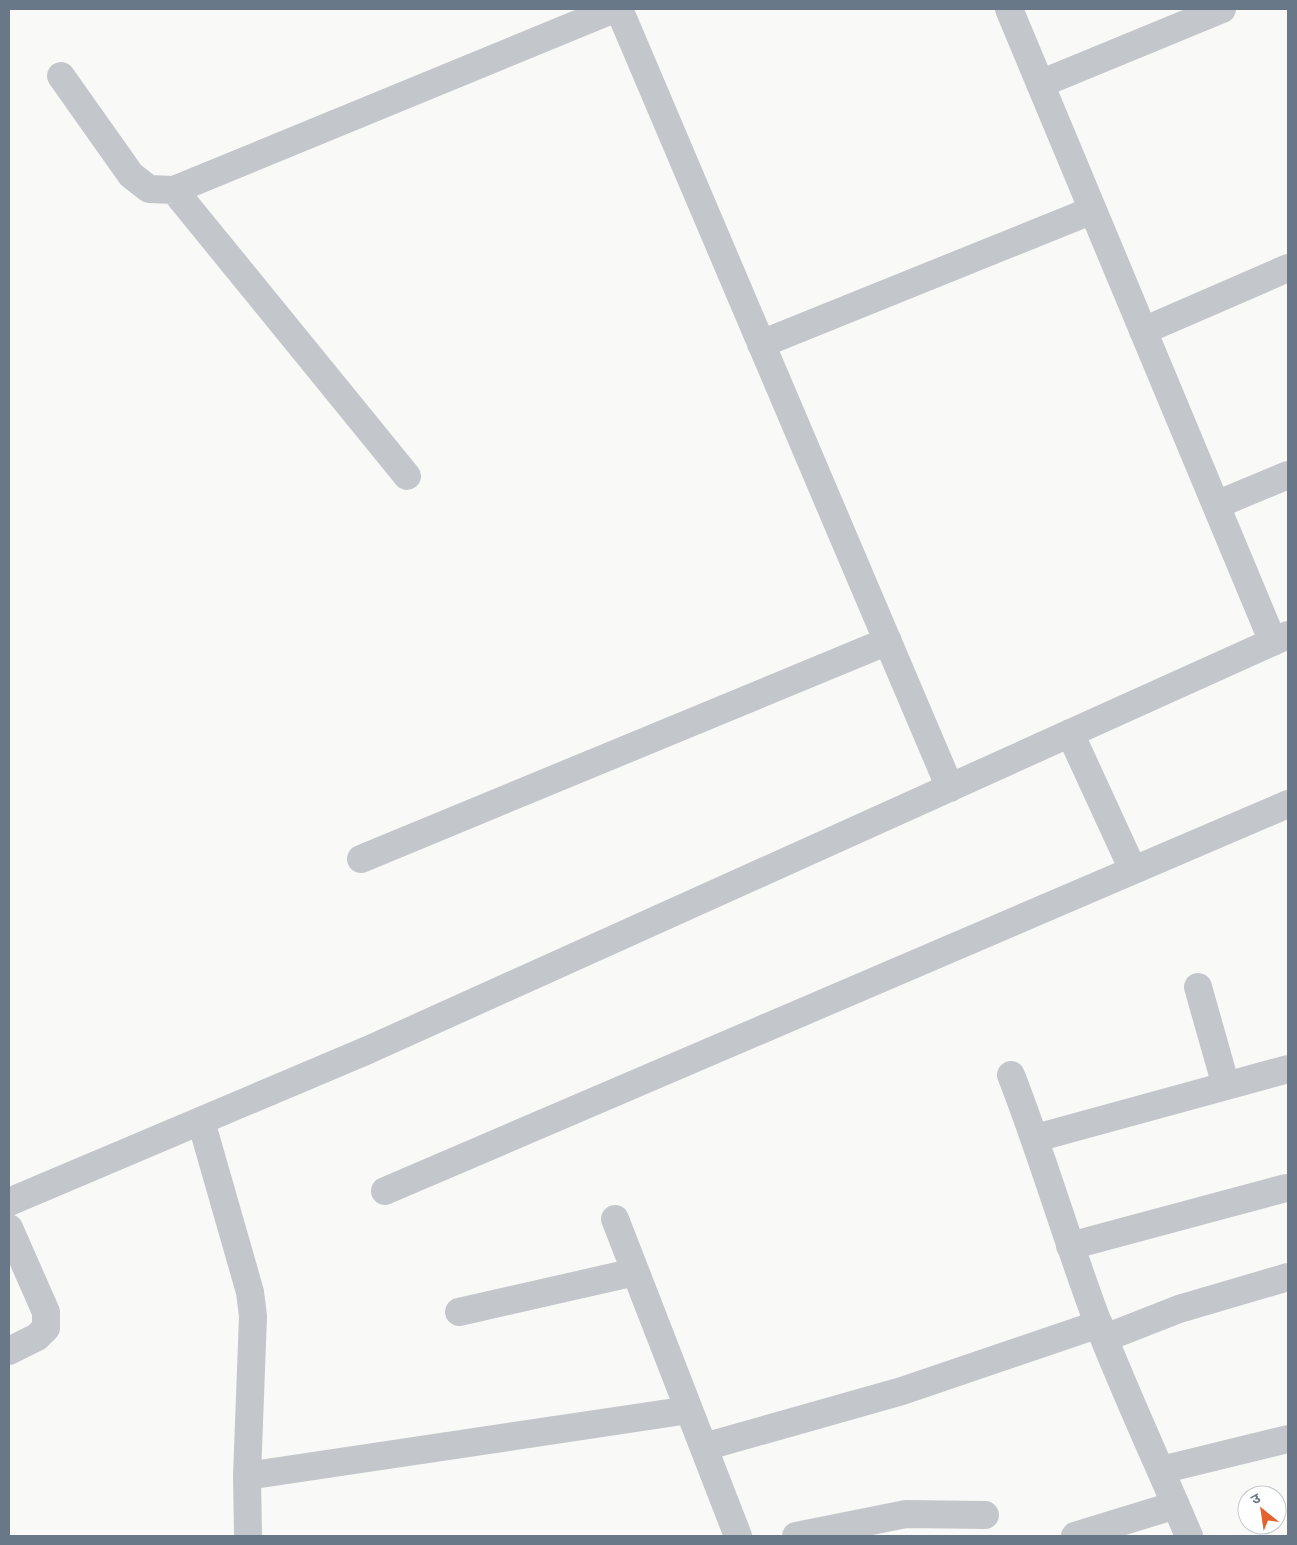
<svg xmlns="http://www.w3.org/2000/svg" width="1297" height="1545" viewBox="0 0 1297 1545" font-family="Cabin,'Noto Sans Devanagari',sans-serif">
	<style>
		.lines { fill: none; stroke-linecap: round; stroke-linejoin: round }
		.minor { stroke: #c3c6cb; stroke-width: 28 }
	</style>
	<rect width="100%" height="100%" fill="#f9f9f7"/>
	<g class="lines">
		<path class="minor" d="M619 9 950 788
			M1009 9 1273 642
			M61 76 131 175 149 189 174 190 614 9
			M1040 84 1222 9
			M174 190 407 476
			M1143 331 1288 268
			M761 344 1093 210
			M1216 505 1288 475
			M1070 733 1133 870
			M361 859 888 641
			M1198 987 1226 1086
			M1011 1075C1043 1157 1067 1241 1098 1323 1126 1395 1159 1465 1189 1536
			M201 1121 250 1292 253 1316 247 1476 248 1536
			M1036 1138 1288 1069
			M385 1191 1288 804
			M9 1202 368 1050 1288 635
			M615 1219 738 1536
			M9 1228 46 1312V1328L37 1337 9 1351
			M1070 1246 1286 1188
			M459 1312 635 1272
			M1105 1338 1179 1309 1288 1277
			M704 1447 902 1391 1099 1324
			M1161 1470 1288 1439
			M247 1476 689 1410
			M796 1536 906 1514 985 1515
			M1075 1536 1176 1505"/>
	</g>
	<rect width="1297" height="1545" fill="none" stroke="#697888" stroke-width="20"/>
	<g transform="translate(1262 1510) rotate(330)"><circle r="24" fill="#ffffff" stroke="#c3c9cf"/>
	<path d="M0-4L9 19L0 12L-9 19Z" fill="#e3622e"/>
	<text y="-8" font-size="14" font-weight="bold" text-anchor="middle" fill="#697888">उ</text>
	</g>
</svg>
